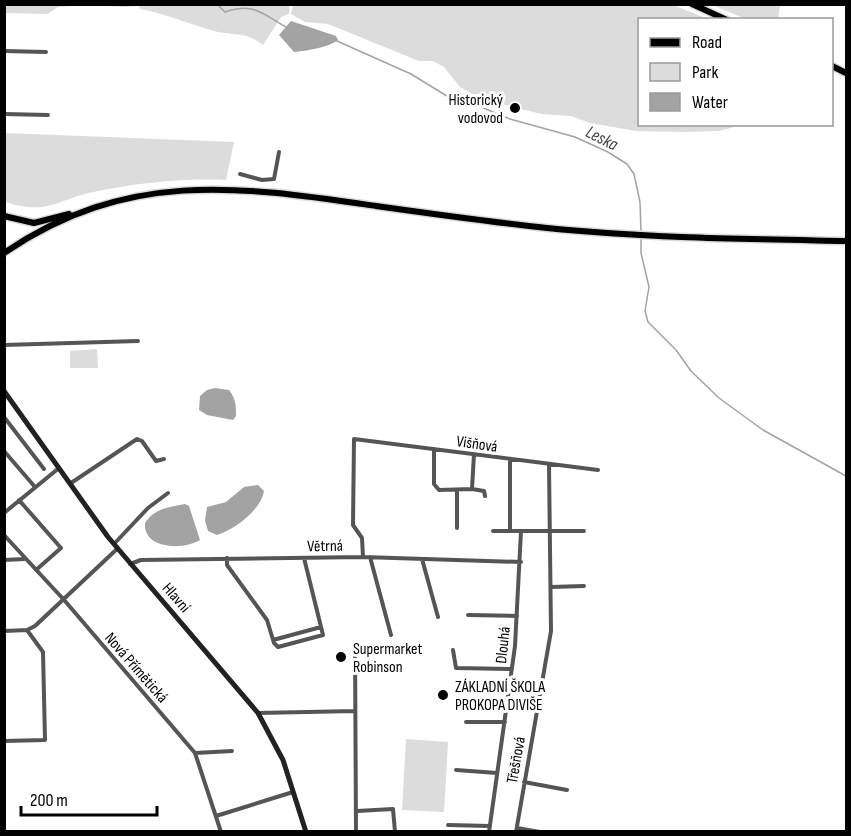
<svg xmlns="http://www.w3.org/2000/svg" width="851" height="836" viewBox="0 0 851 836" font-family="'Sofia Sans Condensed',sans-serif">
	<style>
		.green { fill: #dcdcdc }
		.water { fill: #a3a3a3 }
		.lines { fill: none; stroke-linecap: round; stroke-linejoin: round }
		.stream { stroke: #a3a3a3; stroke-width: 1.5 }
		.primary-casing { stroke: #dbdbdb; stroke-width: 9 }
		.street { stroke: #555; stroke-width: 4 }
		.secondary { stroke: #222; stroke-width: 5 }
		.primary { stroke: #000; stroke-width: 6 }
		.poi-dot { fill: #000; stroke: #fff; stroke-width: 2 }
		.labels { text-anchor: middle; stroke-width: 6; stroke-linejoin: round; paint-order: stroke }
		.poi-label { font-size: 16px; fill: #000; stroke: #fff; text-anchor: start }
		.street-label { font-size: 16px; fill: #000; stroke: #fff }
		.water-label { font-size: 18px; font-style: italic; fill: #444; stroke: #fff }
	</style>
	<rect width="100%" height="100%" fill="#fff"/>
	<path class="green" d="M5 4H290L289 14 281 17 263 45C245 31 234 36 214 31 189 24 166 14 140 9L139 6 125 7 85 5 58 7 48 14 5 13Z
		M293 5H673L708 19 640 20V124L738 126 719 131 684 132 636 131 590 123 571 116 541 114 479 98 460 87 444 67 433 61H419L328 24 305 22 291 14Z
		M712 5 780 4V5L778 19H746Z
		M5 133 234 142 226 180C182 178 140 183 98 191 56 199 50 216 5 202Z
		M97 349 98 368H70V351Z
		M406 739 448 742 444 812 402 810Z"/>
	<path class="water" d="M291 21 336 36 338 40C330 47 306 51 294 52L279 35Z
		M215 388 229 390C236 399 236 406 236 416L233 420 207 415 199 410 200 396 207 390Z
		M258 485 264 491C261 510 234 530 217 535L208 531 205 521 207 507 226 502 244 487Z
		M185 504 189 506 200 540C184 550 143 550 145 523 155 508 169 507 185 504Z"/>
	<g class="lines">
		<path class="stream" d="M217 4 225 12C255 2 262 14 286 27
			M337 41 411 74 455 101 474 104 510 119 575 137 608 152 627 164 634 174 640 202 641 232
			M641 237V253L649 287 645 311 648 322 676 350 691 371 719 398 763 430 846 476"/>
		<g class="primary-casing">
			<path id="primary" d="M692 4 727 20
				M832 66 846 73
				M4 216 34 223 69 214
				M4 253C128 169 238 186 376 206 433 214 490 222 547 228 647 238 747 239 846 241"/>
		</g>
		<path class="street" d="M4 51 46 52
			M4 114 48 115
			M240 174 262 180 274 179 279 152
			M4 345 138 341
			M4 417 44 469
			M434 449V484L439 490 472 489 474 454
			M4 451 35 487
			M71 483 137 439 142 441 156 461 164 459
			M472 489 484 491 485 496
			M457 491V528
			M19 500 61 548 36 570
			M4 513 59 468
			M493 531H584
			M510 531V460
			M4 535 65 601 195 753 221 832
			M114 544 148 508 168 493
			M363 557 362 538 353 525 354 439 598 470
			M370 557 391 635
			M227 558V565L267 620 274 643 278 647 323 635 304 558
			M422 559 438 617
			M4 560 24 559
			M130 564 141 560 363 557 521 562
			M551 587 584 586
			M468 615 517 616
			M4 631 27 630 35 626 117 549
			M273 640 321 627
			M355 645 356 832
			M453 650 456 668 512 669
			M258 713 355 711
			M466 722H505
			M4 741 45 740 43 652 27 630
			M195 753 232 751
			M456 770 497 773
			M524 782 567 790
			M357 811 393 809 395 832
			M216 816 293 792
			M448 825 490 826
			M517 828 540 832
			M489 832 515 646 521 531
			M516 832 551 631 549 465"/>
		<path class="secondary" d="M4 391 108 537 258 713 283 760 306 832"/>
		<use href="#primary" class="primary"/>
	</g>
	<g class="poi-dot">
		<circle cx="515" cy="108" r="6"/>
		<circle cx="341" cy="657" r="6"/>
		<circle cx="443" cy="695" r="6"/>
	</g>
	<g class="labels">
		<g class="poi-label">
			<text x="503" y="105" text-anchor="end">Historický<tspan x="503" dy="18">vodovod</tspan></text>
			<text x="353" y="654">Supermarket<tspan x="353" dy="18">Robinson</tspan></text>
			<text x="455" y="692">ZÁKLADNÍ ŠKOLA<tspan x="455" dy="18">PROKOPA DIVIŠE</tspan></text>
		</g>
		<g class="street-label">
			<text transform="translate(477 443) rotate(8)" y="6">Višňová</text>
			<text transform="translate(325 545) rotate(-1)" y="6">Větrná</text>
			<text transform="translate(177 597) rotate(49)" y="6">Hlavní</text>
			<text transform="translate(502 645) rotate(-84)" y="6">Dlouhá</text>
			<text transform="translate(137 667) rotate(49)" y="6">Nová Přímětická</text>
			<text transform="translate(515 760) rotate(-80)" y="6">Třešňová</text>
		</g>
		<g class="water-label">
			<text transform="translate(602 138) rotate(27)" y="6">Leska</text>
		</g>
	</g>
	<rect width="851" height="836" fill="none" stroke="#000000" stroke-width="12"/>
	<rect x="638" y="18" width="195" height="108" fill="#ffffff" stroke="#999999" stroke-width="1.5"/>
	<rect x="650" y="38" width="30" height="9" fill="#000000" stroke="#999999" stroke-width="1.5"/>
	<text x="692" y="48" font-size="18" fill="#000000">Road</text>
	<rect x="650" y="63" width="30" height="18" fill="#dcdcdc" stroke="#999999" stroke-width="1.5"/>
	<text x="692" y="78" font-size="18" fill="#000000">Park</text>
	<rect x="650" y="93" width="30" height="18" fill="#a3a3a3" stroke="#999999" stroke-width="1.5"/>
	<text x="692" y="108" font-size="18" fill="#000000">Water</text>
	<path d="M21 806v9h136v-9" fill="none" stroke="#000000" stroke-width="3"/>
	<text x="30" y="806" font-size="18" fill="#000000" stroke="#ffffff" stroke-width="4.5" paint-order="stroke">200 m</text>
</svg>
